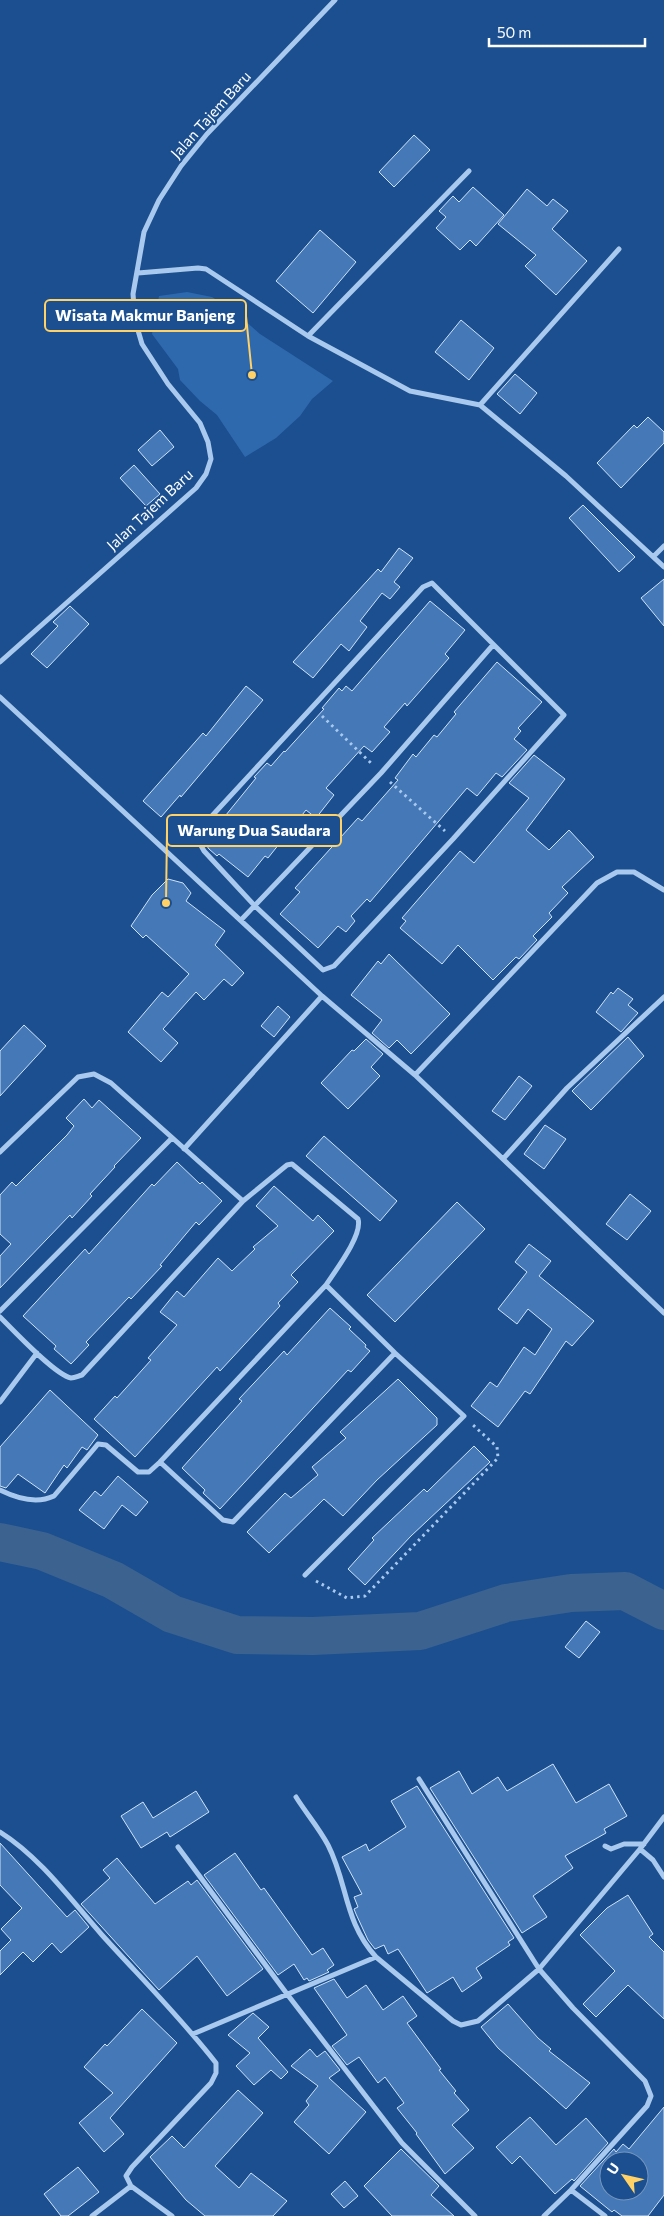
<svg xmlns="http://www.w3.org/2000/svg" width="664" height="2216" viewBox="0 0 664 2216" font-family="Commissioner,sans-serif">
	<style>
		.green { fill: #2e69ad }
		.lines { fill: none; stroke-linecap: round; stroke-linejoin: round }
		.river { stroke: #3c6290; stroke-width: 38 }
		.building { fill: #4478b7; stroke: #cfe3fa; fill-rule: evenodd }
		.path { stroke: #a9c9ee; stroke-width: 3; stroke-dasharray: 2.5 4; stroke-linecap: butt }
		.street { stroke: #a9c9ee; stroke-width: 5 }
		.labels { text-anchor: middle; stroke-width: 4; stroke-linejoin: round; paint-order: stroke }
		.street-label { font-size: 15px; fill: #fff; stroke: #1b4f8f }
		.leader { fill: none; stroke: #ffd166; stroke-width: 2 }
		.callout-dot { fill: #ffd166; stroke: #1b4f8f; stroke-width: 2 }
		.callout { fill: #1b4f8f; stroke: #ffd166; stroke-width: 2 }
		.callout-label { font-size: 16px; text-anchor: middle; font-weight: bold; fill: #fff }
	</style>
	<rect width="100%" height="100%" fill="#1b4f8f"/>
	<path class="green" d="M187 292 212 297 234 311 260 334 333 381 312 399 300 416 276 438 245 457 217 415 200 401 180 380 178 369 152 334 159 296Z"/>
	<g class="lines">
		<path class="river" d="M0 1542 42 1551 113 1580 172 1614 237 1635 313 1636 420 1631 506 1603 571 1593 625 1591 664 1611"/>
	</g>
	<path class="building" d="M414 135 430 150 394 187 379 172Z
		M473 187 504 215 476 246 470 240 460 250 436 228 446 217 439 211 453 196 459 202Z
		M527 189 547 206 553 199 568 211 552 229 587 261 556 295 525 266 536 255 498 224Z
		M320 230 356 262 313 313 276 281Z
		M461 320 494 348 469 380 435 352Z
		M515 374 537 393 520 414 497 394Z
		M648 417 664 432V443L621 488 597 463 634 425 637 428Z
		M160 430 174 447 152 466 138 450Z
		M134 465 160 494 146 506 120 478Z
		M583 505 635 557 619 572 569 518Z
		M399 548 413 558 394 582 400 587 390 599 382 593 360 621 367 627 349 651 341 644 313 678 293 662 378 569 381 572Z
		M664 579V626L641 598Z
		M430 601 465 630 445 654 449 658 407 706 405 703 384 727 390 732 372 752 364 746 326 788 334 795 316 818 306 810 268 858 265 856 248 877 219 854 217 856 209 849 204 842 256 778 254 777 267 763 271 766 284 751 285 752 324 709 322 708 339 688 342 691 346 686 352 691Z
		M70 606 89 624 47 668 31 654 58 626 53 622Z
		M497 662 542 702 518 728 521 731 514 739 527 750 502 777 496 773 477 796 467 788 370 902 367 899 351 916 355 921 346 932 338 926 318 948 280 914 300 892 295 888 358 818 362 821 398 780 395 778 413 754 416 757 434 735 437 737 456 714 454 712Z
		M246 686 263 700 181 797 180 795 161 817 143 801 203 733 206 736Z
		M534 755 565 779 526 830 549 850 569 830 594 857 562 887 568 893 549 913 552 917 533 936 537 940 519 959 516 957 493 980 458 945 442 964 400 928 406 921 402 918 460 851 474 863 529 798 509 783Z
		M168 879 183 883 191 893 186 901 225 931 215 945 244 973 232 986 224 979 204 1000 196 992 163 1029 178 1043 161 1062 128 1032 162 992 168 997 189 974 146 935 143 938 131 926 152 895Z
		M389 954 450 1014 411 1054 397 1040 389 1048 372 1033 382 1020 351 995 378 961 381 964Z
		M618 988 633 999 628 1005 638 1013 621 1032 596 1012 611 992 613 994Z
		M278 1006 290 1017 274 1037 261 1026Z
		M24 1025 46 1046 0 1096V1051Z
		M628 1037 644 1056 591 1110 572 1091Z
		M366 1039 383 1054 371 1067 380 1076 348 1109 321 1083 352 1050 354 1051Z
		M519 1076 532 1086 505 1120 492 1111Z
		M84 1099 92 1108 99 1100 141 1138 114 1166 115 1167 90 1194 92 1196 72 1218 70 1215 0 1288V1256L11 1244 0 1234V1195L12 1182 16 1186 67 1135 74 1126 66 1118Z
		M545 1125 566 1139 544 1169 524 1154Z
		M324 1136 397 1201 380 1221 306 1156Z
		M177 1162 200 1184 202 1182 222 1201 199 1225 196 1222 160 1265 162 1266 131 1299 129 1297 86 1342 89 1345 71 1364 54 1349 56 1346 23 1316 85 1249 89 1254 152 1184 154 1186Z
		M274 1186 313 1221 318 1215 334 1231 291 1275 298 1282 278 1303 280 1306 220 1371 217 1367 135 1457 94 1419 115 1396 117 1398 151 1360 148 1358 177 1325 160 1312 177 1291 184 1297 218 1258 232 1271 255 1249 253 1247 278 1226 256 1206Z
		M630 1194 651 1211 627 1240 606 1224Z
		M457 1202 485 1229 395 1322 367 1295Z
		M529 1244 551 1261 539 1276 594 1321 572 1346 566 1341 530 1394 525 1391 498 1427 471 1406 490 1382 497 1387 524 1347 535 1355 552 1329 528 1309 517 1324 498 1309 527 1272 515 1262Z
		M330 1308 351 1327 349 1329 366 1345 365 1347 370 1351 351 1372 348 1370 220 1509 203 1493 205 1490 182 1468 242 1401 239 1399 284 1351 287 1355Z
		M398 1379 437 1418V1425L377 1480 343 1516 324 1499 269 1553 247 1532 285 1493 291 1498 318 1475 312 1467 346 1438 340 1432Z
		M50 1390 98 1435 87 1450 82 1447 67 1468 64 1465 45 1493 18 1474 6 1488 0 1486V1447Z
		M474 1446 490 1462 411 1536 365 1585 348 1569 374 1540 372 1538 424 1489 427 1492Z
		M118 1476 148 1502 136 1516 122 1505 104 1529 79 1510 95 1491 101 1496Z
		M586 1621 600 1632 579 1658 565 1647Z
		M553 1764 576 1803 609 1784 627 1816 604 1829 606 1833 565 1856 573 1868 533 1896 547 1917 522 1933 430 1788 459 1771 472 1794 498 1777 507 1791Z
		M417 1786 514 1938 508 1942 510 1945 476 1968 482 1978 462 1992 453 1977 427 1993 398 1949 388 1954 384 1945 375 1949 368 1940 356 1914 354 1909 358 1907 354 1897 362 1894 342 1857 366 1844 369 1851 406 1827 391 1801Z
		M196 1791 209 1812 170 1837 167 1832 141 1848 121 1816 143 1802 153 1818Z
		M0 1843 67 1917 75 1910 89 1927 61 1953 52 1943 33 1962 23 1952 0 1975V1951L11 1940 1 1929 22 1908 0 1885Z
		M235 1853 261 1890 264 1888 312 1955 323 1948 334 1965 327 1970 329 1972 309 1981 307 1978 304 1980 294 1964 278 1975 204 1875Z
		M117 1858 155 1904 188 1881 191 1885 197 1880 263 1969 227 1996 197 1956 159 1990 81 1904 110 1878 103 1870Z
		M628 1895 653 1934 649 1937 664 1952V2019L628 1985 596 2017 583 2004 615 1971 580 1935 607 1908Z
		M334 1979 347 1998 366 1985 383 2010 403 1996 417 2016 407 2023 441 2069 439 2070 456 2091 454 2093 469 2110 452 2125 474 2148 445 2174 416 2134 417 2133 397 2108 404 2103 385 2077 378 2083 359 2057 347 2065 332 2046 347 2035 314 1988Z
		M508 2004 538 2038 551 2049 549 2051 590 2083 566 2109 498 2048 481 2027Z
		M142 2009 177 2043 110 2118 124 2134 104 2152 79 2123 113 2093 84 2067 105 2044 107 2046Z
		M253 2013 269 2027 258 2038 288 2072 281 2079 271 2070 254 2085 236 2066 250 2053 228 2035Z
		M310 2049 317 2057 325 2051 340 2070 329 2078 366 2112 329 2154 294 2122 309 2105 306 2101 318 2086 291 2066Z
		M238 2090 263 2113 215 2166 239 2188 251 2173 287 2201 273 2216H205L186 2200 150 2157 172 2136 184 2148Z
		M664 2107V2195L648 2216H622L614 2210 612 2212 580 2186 614 2149 616 2152 623 2144 629 2149ZM609 2161H639V2191H609Z
		M530 2117 556 2145 586 2118 608 2143 574 2181 572 2179 555 2194 520 2156 512 2164 496 2147Z
		M401 2149 439 2186 431 2195 454 2216H392L364 2186Z
		M78 2167 99 2192 68 2216H61L44 2194Z
		M345 2181 358 2196 344 2208 331 2194Z"/>
	<g class="lines">
		<path class="path" d="M322 716 373 765
			M390 782 445 831
			M316 1581 347 1598 365 1596 498 1458 497 1447 473 1425"/>
		<path class="street" d="M138 273 198 268 206 269 308 336 410 391 480 405 566 476 664 567
			M308 336 469 171
			M480 405 619 249
			M654 556 664 546
			M432 583 564 715 453 839 334 966 323 970 255 906 204 851 199 842 198 831 423 587Z
			M0 662 196 488 206 474 211 459 208 442 200 423 168 384 142 344 135 320 133 294 144 232 159 200 181 166 207 134 335 0
			M0 697 322 996 415 1075 664 1313
			M241 920 381 773 493 645
			M415 1075 597 883 617 872H634L664 890
			M184 1149 322 996
			M0 1152 78 1077 94 1074 111 1083 243 1201 287 1165 292 1164 358 1219C363 1235 335 1271 326 1285L395 1353 464 1416 305 1575
			M503 1159 567 1088 664 997
			M0 1311 172 1138
			M0 1317C13 1330 55 1375 71 1378 75 1378 78 1376 82 1375L243 1201
			M0 1402 37 1353
			M160 1462 326 1285
			M0 1490C16 1498 37 1504 54 1496L93 1450 98 1444 106 1445 138 1472H149L160 1462 223 1520 233 1522 395 1353
			M419 1779 539 1969 573 2008 645 2081 651 2096 647 2106 571 2190 544 2216
			M296 1797C306 1813 319 1828 328 1845 348 1884 344 1922 376 1957
			M0 1832C40 1857 71 1900 102 1935 140 1977 181 2018 216 2063V2073L211 2083 132 2167 126 2176 131 2186 172 2216
			M605 1846 611 1849 624 1844H644
			M178 1847 287 1994 402 2143 475 2216
			M640 1849 653 1860 664 1877
			M193 2034 376 1957 453 2021 461 2025 478 2021 539 1969 640 1849 664 1817
			M571 2190 605 2216
			M92 2216 131 2186"/>
	</g>
	<g class="labels">
		<g class="street-label">
			<text transform="translate(211 115) rotate(-48)" y="5">Jalan Tajem Baru</text>
			<text transform="translate(150 510) rotate(-43)" y="5">Jalan Tajem Baru</text>
		</g>
	</g>
	<path class="leader" d="M252 375L246 316M166 903L167 831"/>
	<g class="callout-dot">
		<circle cx="252" cy="375" r="5"/>
		<circle cx="166" cy="903" r="5"/>
	</g>
	<g class="callout">
		<rect x="45" y="300" width="201" height="31" rx="5"/>
		<rect x="167" y="815" width="174" height="31" rx="5"/>
	</g>
	<g class="callout-label">
		<text x="145" y="321">Wisata Makmur Banjeng</text>
		<text x="254" y="836">Warung Dua Saudara</text>
	</g>
	<g transform="translate(624 2176) rotate(304)"><circle r="24" fill="#1b4f8f" stroke="#7695bc"/>
	<path d="M0-4L9 19L0 12L-9 19Z" fill="#ffd166"/>
	<text y="-8" font-size="14" font-weight="bold" text-anchor="middle" fill="#ffffff">U</text>
	</g>
	<path d="M489 38v8h156v-8" fill="none" stroke="#ffffff" stroke-width="2.5"/>
	<text x="497" y="38" font-size="15" fill="#ffffff" stroke="#1b4f8f" stroke-width="4" paint-order="stroke">50 m</text>
</svg>
